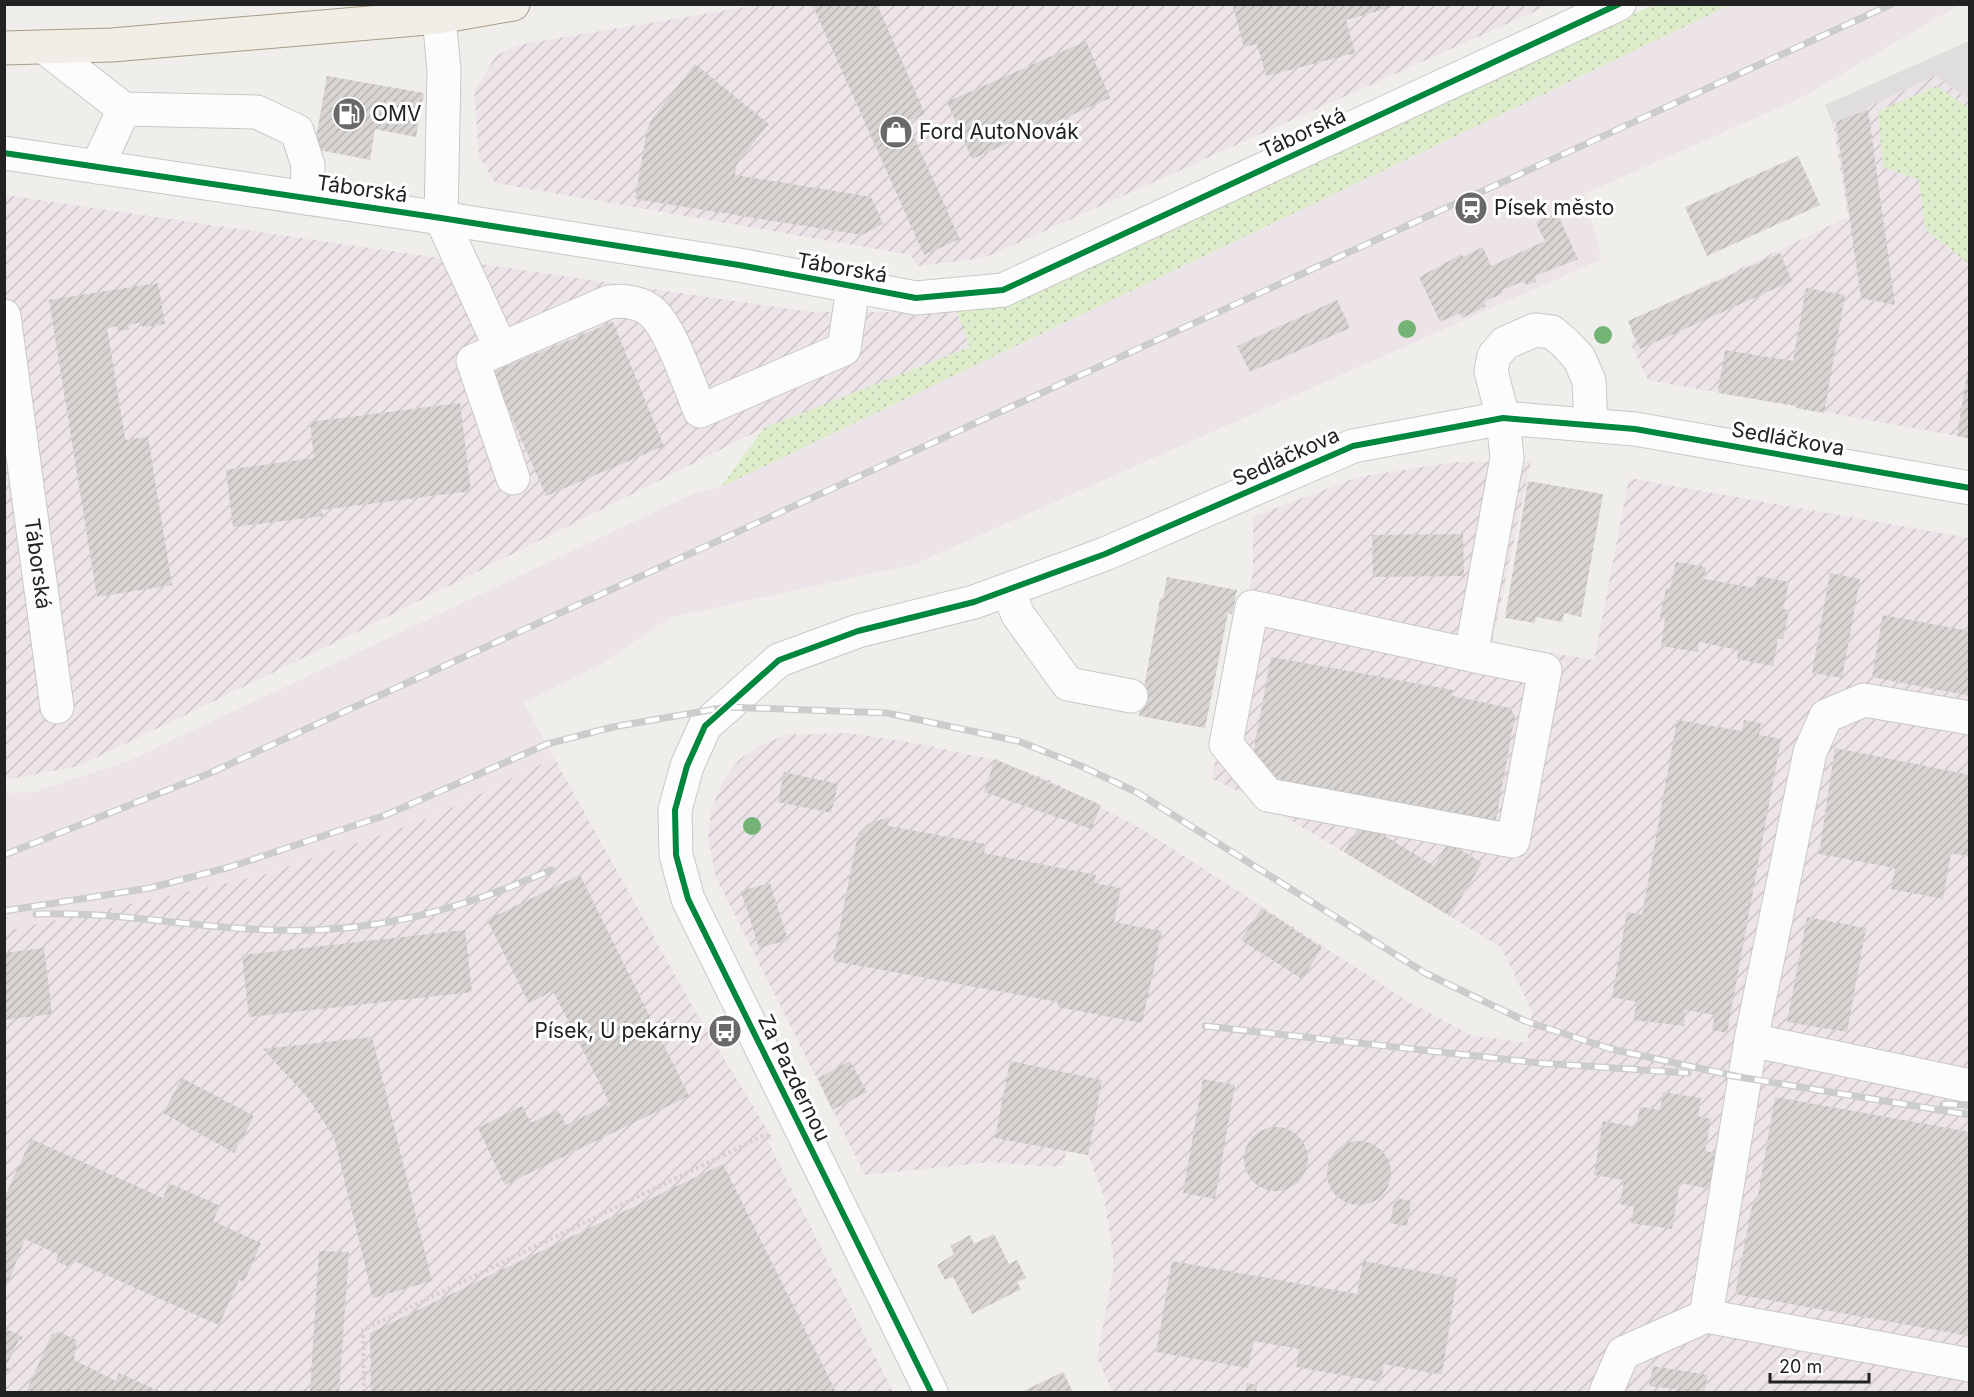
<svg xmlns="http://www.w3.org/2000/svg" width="1974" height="1397" viewBox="0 0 1974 1397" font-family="Inter,sans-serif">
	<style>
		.residential { fill: #dfdedc }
		.industrial { fill: url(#industrial-furrows) }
		.railway { fill: #ede4e9 }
		.grass { fill: url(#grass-dots) }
		.building { fill: url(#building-hatch) }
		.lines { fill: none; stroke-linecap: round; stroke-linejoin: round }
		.minor-casing { stroke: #c9c8c7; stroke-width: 35 }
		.major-casing { stroke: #a79c86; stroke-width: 35 }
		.path { stroke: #dccecd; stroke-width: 4; stroke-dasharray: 3 3; stroke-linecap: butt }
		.minor { stroke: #fdfcfc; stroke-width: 33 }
		.major { stroke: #f3ede7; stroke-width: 33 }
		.rail-casing { stroke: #ccc; stroke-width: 7 }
		.rail { stroke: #fff; stroke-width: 4.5; stroke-dasharray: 14; stroke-linecap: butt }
		.cycleway-casing { stroke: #fff; stroke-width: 10 }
		.cycleway { stroke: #00873e; stroke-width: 6 }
		.tree { fill: #73b476 }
		.labels { text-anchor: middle; stroke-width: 6; stroke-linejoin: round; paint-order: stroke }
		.poi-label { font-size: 21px; fill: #222; stroke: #fff; text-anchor: start }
		.street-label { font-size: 21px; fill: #222; stroke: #fff }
	</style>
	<defs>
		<pattern id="industrial-furrows" width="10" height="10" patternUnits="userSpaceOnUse" patternTransform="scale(1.5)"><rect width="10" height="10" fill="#ede4e9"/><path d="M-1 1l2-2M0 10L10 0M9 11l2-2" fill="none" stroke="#cbc3c8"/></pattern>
		<pattern id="grass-dots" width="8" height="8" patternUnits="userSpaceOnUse" patternTransform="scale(1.5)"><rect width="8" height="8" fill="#ddeccb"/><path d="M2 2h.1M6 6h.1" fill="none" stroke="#bdcaae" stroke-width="1.8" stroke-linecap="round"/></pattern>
		<pattern id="building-hatch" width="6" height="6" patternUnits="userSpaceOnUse" patternTransform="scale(1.5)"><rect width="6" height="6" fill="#d7d4d2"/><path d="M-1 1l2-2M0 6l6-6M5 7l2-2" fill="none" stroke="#b8b6b4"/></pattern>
	</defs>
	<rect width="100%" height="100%" fill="#f0eeeb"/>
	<path class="residential" d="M1969 41V99L1934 76 1833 124 1825 105Z"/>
	<path class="industrial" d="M758 5H1549L984 258 917 266 911 255 495 183 479 157 474 91 496 56 517 45Z
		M1934 76 1969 99V438L1648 380 1631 345 1634 340 1629 322 1848 217 1833 124Z
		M5 195 811 312H957L970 347 764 428 357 632 79 766 5 780Z
		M1455 462H1531L1492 643 1594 660 1629 478 1969 538V1392H1113L1097 1358 1113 1272V1254L1104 1197 1088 1155 1066 1151 1063 1165 1048 1167 991 1162 865 1175 715 875 708 834 712 807 724 779 739 760 759 746 785 735 847 733 914 743 991 759 1050 780 1145 831 1409 1002 1473 1036 1527 1043 1532 1011 1501 947 1254 798 1212 779 1253 571V517L1358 477Z
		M554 758 694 1009 773 1139 768 1142 893 1392H5L4 931 263 875 432 817Z"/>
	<path class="railway" d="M1730 5H1959L1801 98 1584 194 1602 259 915 564 669 618 596 667 524 703 554 758 432 817 263 875 5 931 4 793 35 792 126 762 699 491 721 487Z"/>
	<path class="grass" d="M1654 5H1730L721 487 764 428 970 347 957 312Z
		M1937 86 1969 108V264L1925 229 1919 180 1883 167 1878 111Z"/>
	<path class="building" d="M812 4H877L925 114 907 122 960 239 924 255Z
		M1232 4H1398L1399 5 1346 20 1355 53 1266 76 1257 44 1244 47Z
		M1086 41 1110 98 972 159 947 102Z
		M695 64 769 124 737 163 735 175 871 197 883 224 862 235 635 199 647 130 652 119Z
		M327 76 424 93 416 137 375 129 370 160 314 149Z
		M1868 109 1895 305 1861 298 1836 122Z
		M1798 156 1820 205 1707 256 1685 207Z
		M1557 213 1578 259 1535 276 1536 282 1526 285 1524 281 1502 290 1503 293 1484 302 1486 306 1462 318 1460 313 1440 322 1419 277 1462 254 1463 257 1483 247 1491 266 1545 241 1536 223 1541 218Z
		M1780 253 1792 281 1640 349 1628 321Z
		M158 283 165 324 142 327V322L128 325 129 330 118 331 117 326 107 328 125 437 126 440 148 437 172 585 97 597 49 300Z
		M1806 288 1845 295 1824 413 1796 408 1797 406 1719 393 1717 397 1725 350 1793 361Z
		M1337 300 1350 328 1250 372 1237 346Z
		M613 322 664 446 546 496 492 372Z
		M1968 368H1970V439L1957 436Z
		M460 403 471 491 321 510 323 516 233 527 226 470 314 458 310 422Z
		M1528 481 1603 494 1581 617 1564 613 1562 622 1536 617 1535 623 1505 618Z
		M1463 534 1464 576 1373 577 1372 535Z
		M1676 562 1706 567 1704 579 1755 588 1757 576 1789 582 1783 609 1789 610 1783 639H1778L1773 666 1737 659 1738 650 1699 642 1698 652 1661 646 1665 619 1660 617 1666 588 1670 589Z
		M1830 573 1860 579 1842 678 1812 673Z
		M1167 577 1237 590 1232 614 1228 613 1205 728 1139 716 1160 599H1163Z
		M1883 615 1970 631V696L1872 677Z
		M1271 657 1453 690 1452 696 1510 708 1515 716 1495 824 1276 783 1253 754Z
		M1677 720 1742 731 1744 720 1761 723 1759 735 1781 739 1727 1033 1712 1030 1715 1015 1685 1010 1684 1026 1633 1020 1637 1002 1612 997 1627 912 1642 915Z
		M1835 748 1970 775V857L1951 853 1943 899 1891 889 1895 868 1819 854Z
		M995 759 1101 805 1091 829 984 792Z
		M784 772 838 784 831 813 778 802Z
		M889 817 888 826 986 844 984 853 1096 875 1094 883 1121 888 1114 922 1162 931 1142 1023 1058 1007V1002L833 961 858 834 868 824Z
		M1362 822 1434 866 1448 842 1482 863 1450 916 1344 852Z
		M580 875 689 1096 505 1185 478 1128 522 1106 531 1123 558 1110 566 1125 610 1104 553 991 529 1003 487 920Z
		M770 883 788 940 759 948 741 891Z
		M1262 908 1322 948 1302 979 1241 940Z
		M1807 917 1866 928 1847 1032 1787 1022Z
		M465 930 472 992 249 1017 242 955Z
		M44 948 52 1014 4 1020V953Z
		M372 1037 432 1281 373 1298 334 1137 308 1098 263 1049Z
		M850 1061 867 1092 832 1110 818 1078Z
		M1010 1061 1102 1080 1088 1155 995 1138Z
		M182 1078 254 1116 234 1153 163 1113Z
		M1203 1079 1235 1085 1215 1199 1183 1193Z
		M1663 1092 1701 1098 1698 1116 1711 1119 1705 1151 1717 1153 1711 1189 1680 1183 1672 1229 1631 1223 1634 1207 1620 1204 1624 1180 1594 1175 1603 1121 1636 1127 1640 1107 1660 1110Z
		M1775 1097 1970 1132V1336L1735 1294 1753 1201H1757Z
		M1244 1159a32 32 0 1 1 64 0a32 32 0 1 1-64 0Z
		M31 1139 163 1198 169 1183 220 1206 213 1221 261 1243 244 1282 239 1280 219 1325 72 1260 69 1267 56 1261 58 1254 25 1239 8 1283 4 1281V1199Z
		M1327 1173a32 32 0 1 1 64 0a32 32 0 1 1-64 0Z
		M723 1164 836 1392H371L370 1333Z
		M1395 1198 1411 1201 1407 1226 1390 1223Z
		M994 1234 1009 1264 1017 1260 1026 1278 1017 1282 1021 1289 972 1314 953 1277 945 1280 937 1265 954 1254 950 1246 970 1235 974 1244Z
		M319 1251 349 1252 339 1392H310Z
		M1172 1261 1357 1294 1363 1261 1457 1278 1442 1374 1430 1373V1376L1428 1372 1384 1364 1381 1382 1296 1367 1299 1349 1254 1341 1248 1368 1156 1352Z
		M4 1328 23 1337 21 1340 19 1339 6 1367 9 1368 8 1371H4Z
		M59 1332 77 1340 74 1360 116 1381 119 1373 161 1392H26L52 1334Z
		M1653 1366 1708 1375 1704 1392H1675V1389L1649 1386Z
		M1063 1372 1073 1392H1021Z
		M1247 1383 1257 1385 1256 1392H1245Z"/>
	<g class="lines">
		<g class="minor-casing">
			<g id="minor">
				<path d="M412 6 439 17 444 70 441 218 501 349"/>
				<path d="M44 47 124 109 257 112 297 131 308 165 307 198"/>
				<path d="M4 153 441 218 739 265 916 298 1003 290 1619 4"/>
				<path d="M97 167 124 109"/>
				<path id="s1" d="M4 316 57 707"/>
				<path d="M513 478 473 361 609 302C623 300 642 302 653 313 672 331 689 385 700 411L844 349 853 287"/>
				<path d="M1008 590 1018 615 1068 684 1131 696"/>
				<path d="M1471 655 1545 670 1513 841 1268 795 1226 744 1252 607 1471 655 1507 458 1503 418 1491 371 1494 356 1505 343 1535 330 1552 332 1565 343 1579 358 1589 381 1591 425"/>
				<path d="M1970 718 1864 700 1826 716 1810 752 1751 1040 1706 1316 1970 1365"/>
				<path d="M1751 1040 1970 1086"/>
				<path d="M931 1392 688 899 676 855 675 810 687 766 705 726 779 660 858 631 974 602 1105 554 1353 446 1503 418 1635 429 1970 488"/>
				<path d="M1606 1392 1623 1353 1706 1316"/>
			</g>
		</g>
		<g class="major-casing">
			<path id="major" d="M4 48 112 45 439 17 513 4"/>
		</g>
		<path class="path" d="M364 1392 363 1330 767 1134"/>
		<use href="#minor" class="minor"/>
		<use href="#major" class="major"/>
		<g class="rail-casing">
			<path id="rail" d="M4 855 208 774 1892 4
				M4 911 150 888 230 867 386 815 547 744 613 727 727 707 887 713 1018 741 1081 766 1138 793 1425 973 1525 1021 1611 1049 1735 1076
				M36 914C117 911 193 928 273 930 373 934 460 910 551 870
				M1205 1026 1539 1063 1688 1073
				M1727 1075 1970 1115
				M1943 1104 1970 1105"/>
		</g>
		<use href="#rail" class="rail"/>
		<g class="cycleway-casing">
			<path id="cycleway" d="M4 153 441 218 739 265 916 298 1003 290 1619 4
				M931 1392 688 899 676 855 675 810 687 766 705 726 779 660 858 631 974 602 1105 554 1353 446 1503 418 1635 429 1970 488"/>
		</g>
		<use href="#cycleway" class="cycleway"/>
	</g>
	<g class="tree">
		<circle cx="1407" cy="329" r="9"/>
		<circle cx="1603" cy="335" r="9"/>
		<circle cx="752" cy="826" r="9"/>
	</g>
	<defs>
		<g id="fuel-disc" transform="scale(1.725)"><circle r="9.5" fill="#6a6968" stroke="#fff"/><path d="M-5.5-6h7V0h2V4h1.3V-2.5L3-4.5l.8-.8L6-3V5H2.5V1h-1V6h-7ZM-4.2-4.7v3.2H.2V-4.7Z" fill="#fff"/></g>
		<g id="shop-disc" transform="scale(1.725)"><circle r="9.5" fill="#6a6968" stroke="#fff"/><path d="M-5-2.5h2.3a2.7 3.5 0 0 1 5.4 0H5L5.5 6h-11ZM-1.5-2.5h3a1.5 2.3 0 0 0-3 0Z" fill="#fff"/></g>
		<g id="station-disc" transform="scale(1.725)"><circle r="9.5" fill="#6a6968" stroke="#fff"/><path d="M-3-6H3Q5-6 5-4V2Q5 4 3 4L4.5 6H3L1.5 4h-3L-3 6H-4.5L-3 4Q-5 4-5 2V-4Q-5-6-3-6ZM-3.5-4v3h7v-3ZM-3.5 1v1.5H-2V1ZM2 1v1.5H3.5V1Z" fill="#fff"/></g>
		<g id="bus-disc" transform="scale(1.725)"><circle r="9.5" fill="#6a6968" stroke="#fff"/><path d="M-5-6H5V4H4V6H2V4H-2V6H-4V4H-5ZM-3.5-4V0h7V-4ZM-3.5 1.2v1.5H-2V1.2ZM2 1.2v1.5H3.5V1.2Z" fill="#fff"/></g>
	</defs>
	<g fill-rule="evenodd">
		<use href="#fuel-disc" x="349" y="114"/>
		<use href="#shop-disc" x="896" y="132"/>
		<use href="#station-disc" x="1471" y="208"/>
		<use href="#bus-disc" x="725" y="1031"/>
	</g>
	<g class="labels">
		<g class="poi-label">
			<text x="372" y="121">OMV</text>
			<text x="919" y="139">Ford AutoNovák</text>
			<text x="1494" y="215">Písek město</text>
			<text x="702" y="1038" text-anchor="end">Písek, U pekárny</text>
		</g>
		<g class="street-label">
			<text transform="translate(1303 133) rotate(-25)" y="7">Táborská</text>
			<text transform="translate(362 189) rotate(8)" y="7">Táborská</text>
			<text transform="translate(842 268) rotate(10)" y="7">Táborská</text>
			<text transform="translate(1788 439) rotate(10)" y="7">Sedláčkova</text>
			<text transform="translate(1286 457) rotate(-24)" y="7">Sedláčkova</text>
			<text dy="7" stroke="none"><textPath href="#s1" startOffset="250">Táborská</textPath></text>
			<text transform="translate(794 1078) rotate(64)" y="7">Za Pazdernou</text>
		</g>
	</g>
	<rect width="1974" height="1397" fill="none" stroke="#222222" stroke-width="12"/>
	<path d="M1770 1373v9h99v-9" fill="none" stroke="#222222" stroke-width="3"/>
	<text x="1779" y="1373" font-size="18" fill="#222222" stroke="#ffffff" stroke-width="4.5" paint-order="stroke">20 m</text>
</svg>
